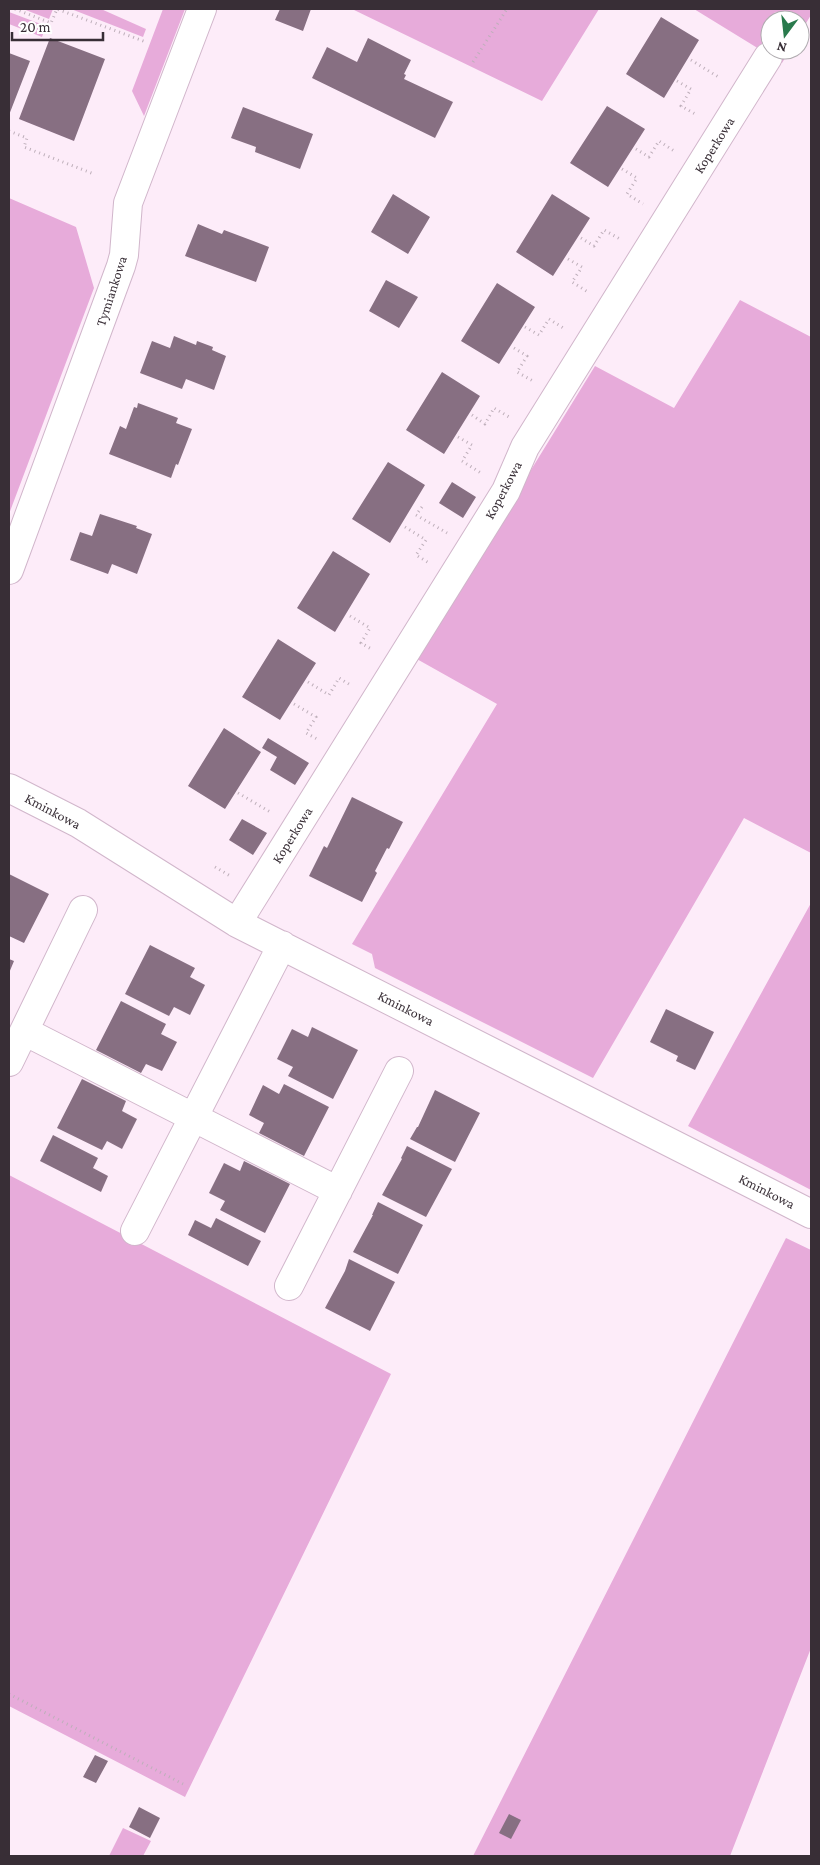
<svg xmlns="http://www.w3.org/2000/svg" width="820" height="1865" viewBox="0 0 820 1865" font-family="'Crimson Pro',serif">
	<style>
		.green { fill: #e7abda }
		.building { fill: #876f82 }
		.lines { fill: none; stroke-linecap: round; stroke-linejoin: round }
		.minor-casing { stroke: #d1b6cb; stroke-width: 30 }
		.path { stroke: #beafba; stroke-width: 3; stroke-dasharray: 1 4; stroke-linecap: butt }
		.minor { stroke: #fff; stroke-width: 28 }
		.labels { text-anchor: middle; stroke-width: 5; stroke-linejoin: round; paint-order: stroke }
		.street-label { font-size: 14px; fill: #382e36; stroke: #fff }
	</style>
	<rect width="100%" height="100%" fill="#fdecf9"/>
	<path class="green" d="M23 9H53L49 19Z
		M71 9H101L146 29 143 37Z
		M163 9H185L144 116 132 91Z
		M352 9H599L542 101Z
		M694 9H811V15L800 33V20H770V50H790L782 63Z
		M9 12 46 26 42 37 9 24Z
		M9 198 76 227 94 288 9 514Z
		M740 300 811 337V853L744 818 593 1078 375 968 372 954 352 944 497 704 415 658 595 366 674 408Z
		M811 903V1190L688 1126Z
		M9 1175 391 1374 185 1797 9 1706Z
		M786 1238 811 1250V1648L730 1856H473Z
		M123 1828 151 1841 143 1856H109Z"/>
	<path class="building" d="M280 9H311L303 31 275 20Z
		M661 17 699 40 664 98 626 74Z
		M50 38 105 59 74 141 19 119Z
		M368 38 411 60 404 74 406 75 404 79 453 102 435 138 312 78 327 47 357 62Z
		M9 53 30 61 9 115Z
		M607 106 645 129 608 187 570 163Z
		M243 107 313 134 300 169 255 152 256 147 231 138Z
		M393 194 430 217 408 254 371 232Z
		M552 194 590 218 553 276 516 252Z
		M198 224 222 234 224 230 269 247 256 282 185 256Z
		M386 280 418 297 399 328 369 311Z
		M497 283 535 307 499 364 461 341Z
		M174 336 196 345 197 341 213 347 212 350 226 356 214 390 186 379 182 389 140 373 152 341 170 348Z
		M442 372 480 396 444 454 406 430Z
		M138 403 178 418 176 423 192 429 178 465 176 464 171 478 109 454 120 426 126 429 134 407 137 408Z
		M388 462 425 485 390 543 352 519Z
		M452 482 476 497 463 518 439 503Z
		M100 514 137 526 136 528 152 534 137 574 112 564 108 574 70 560 80 532 92 536Z
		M333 551 370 574 335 632 297 608Z
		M278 639 316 663 280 720 242 697Z
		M224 728 261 752 225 809 188 786Z
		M268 738 309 763 295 785 270 770 277 757 262 748Z
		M352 797 403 822 389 849 387 848 375 871 377 873 362 902 309 876 324 846 327 848Z
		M242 819 267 833 253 855 229 840Z
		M9 874 49 894 24 943 9 936Z
		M150 945 195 968 190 977 205 985 190 1015 174 1007 169 1016 125 994Z
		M9 959 14 961 9 973Z
		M121 1001 166 1024 161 1034 177 1042 162 1071 146 1064 141 1073 96 1050Z
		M666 1009 714 1032 695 1070 676 1061 678 1056 650 1042Z
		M312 1027 358 1050 333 1099 288 1076 293 1067 277 1059 292 1029 308 1037Z
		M82 1079 126 1101 122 1111 137 1119 122 1149 107 1141 102 1150 57 1128Z
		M284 1084 329 1107 304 1156 259 1133 264 1123 249 1115 263 1085 279 1094Z
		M435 1090 480 1113 455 1162 410 1139 417 1127H418Z
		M53 1135 98 1158 93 1168 108 1176 101 1192 40 1161Z
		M407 1146 452 1169 426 1217 382 1195 402 1159 401 1158Z
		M244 1161 290 1184 265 1233 220 1210 225 1201 209 1193 224 1163 240 1171Z
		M378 1202 423 1225 398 1274 353 1252 373 1215H372Z
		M216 1218 261 1241 248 1266 188 1235 195 1220 211 1228Z
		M349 1259 395 1282 370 1331 325 1308 345 1271Z
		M95 1755 108 1761 96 1783 83 1777Z
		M139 1807 160 1818 150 1838 129 1827Z
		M509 1814 521 1820 511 1839 499 1833Z"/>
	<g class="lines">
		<g class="minor-casing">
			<path id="minor" d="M9 570 121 266 124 255 128 203 202 9
				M9 788 78 823 237 923 811 1214
				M237 923 506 491 525 447 768 57
				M24 1031 338 1191
				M9 1062 83 910
				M135 1231 282 945
				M289 1286 399 1071"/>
		</g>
		<path class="path" d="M15 9 51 23 57 9 146 42
			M691 60 720 78
			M473 62 507 9
			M677 81 691 89 681 106 697 115
			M9 131 27 138 24 147 94 174
			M636 149 649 157 659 141 674 151
			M622 169 637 178 627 194 643 204
			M581 238 594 246 604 230 620 239
			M568 259 582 267 572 282 588 292
			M525 327 539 335 549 319 565 329
			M514 348 527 356 517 372 533 381
			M472 415 485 424 494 408 509 417
			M458 437 472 445 462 461 481 473
			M422 507 416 515 447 533
			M405 527 426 540 416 555 429 563
			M350 616 370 628 361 643 373 650
			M308 682 329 695 339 678 352 686
			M294 704 316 717 306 733 317 739
			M238 793 272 813
			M215 867 232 877
			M9 1694 183 1784"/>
		<use href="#minor" class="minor"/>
	</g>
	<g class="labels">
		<g class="street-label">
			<text transform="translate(714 145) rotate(-58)" y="5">Koperkowa</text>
			<text transform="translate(111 291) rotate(-72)" y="5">Tymiankowa</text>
			<text transform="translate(503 490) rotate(-62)" y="5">Koperkowa</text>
			<text transform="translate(53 811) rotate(28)" y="5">Kminkowa</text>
			<text transform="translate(292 835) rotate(-58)" y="5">Koperkowa</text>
			<text transform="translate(406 1008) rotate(27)" y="5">Kminkowa</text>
			<text transform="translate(767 1191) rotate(27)" y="5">Kminkowa</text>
		</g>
	</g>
	<rect width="820" height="1865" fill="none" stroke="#382e36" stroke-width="20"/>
	<g transform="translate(785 35) rotate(195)"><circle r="24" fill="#ffffff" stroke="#afabaf"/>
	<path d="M0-4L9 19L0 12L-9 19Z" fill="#297a4c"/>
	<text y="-8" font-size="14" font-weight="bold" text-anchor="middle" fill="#382e36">N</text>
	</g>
	<path d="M12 32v8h91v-8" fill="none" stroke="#382e36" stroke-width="2.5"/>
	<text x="20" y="32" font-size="15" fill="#382e36" stroke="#ffffff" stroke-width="4" paint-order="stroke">20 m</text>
</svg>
